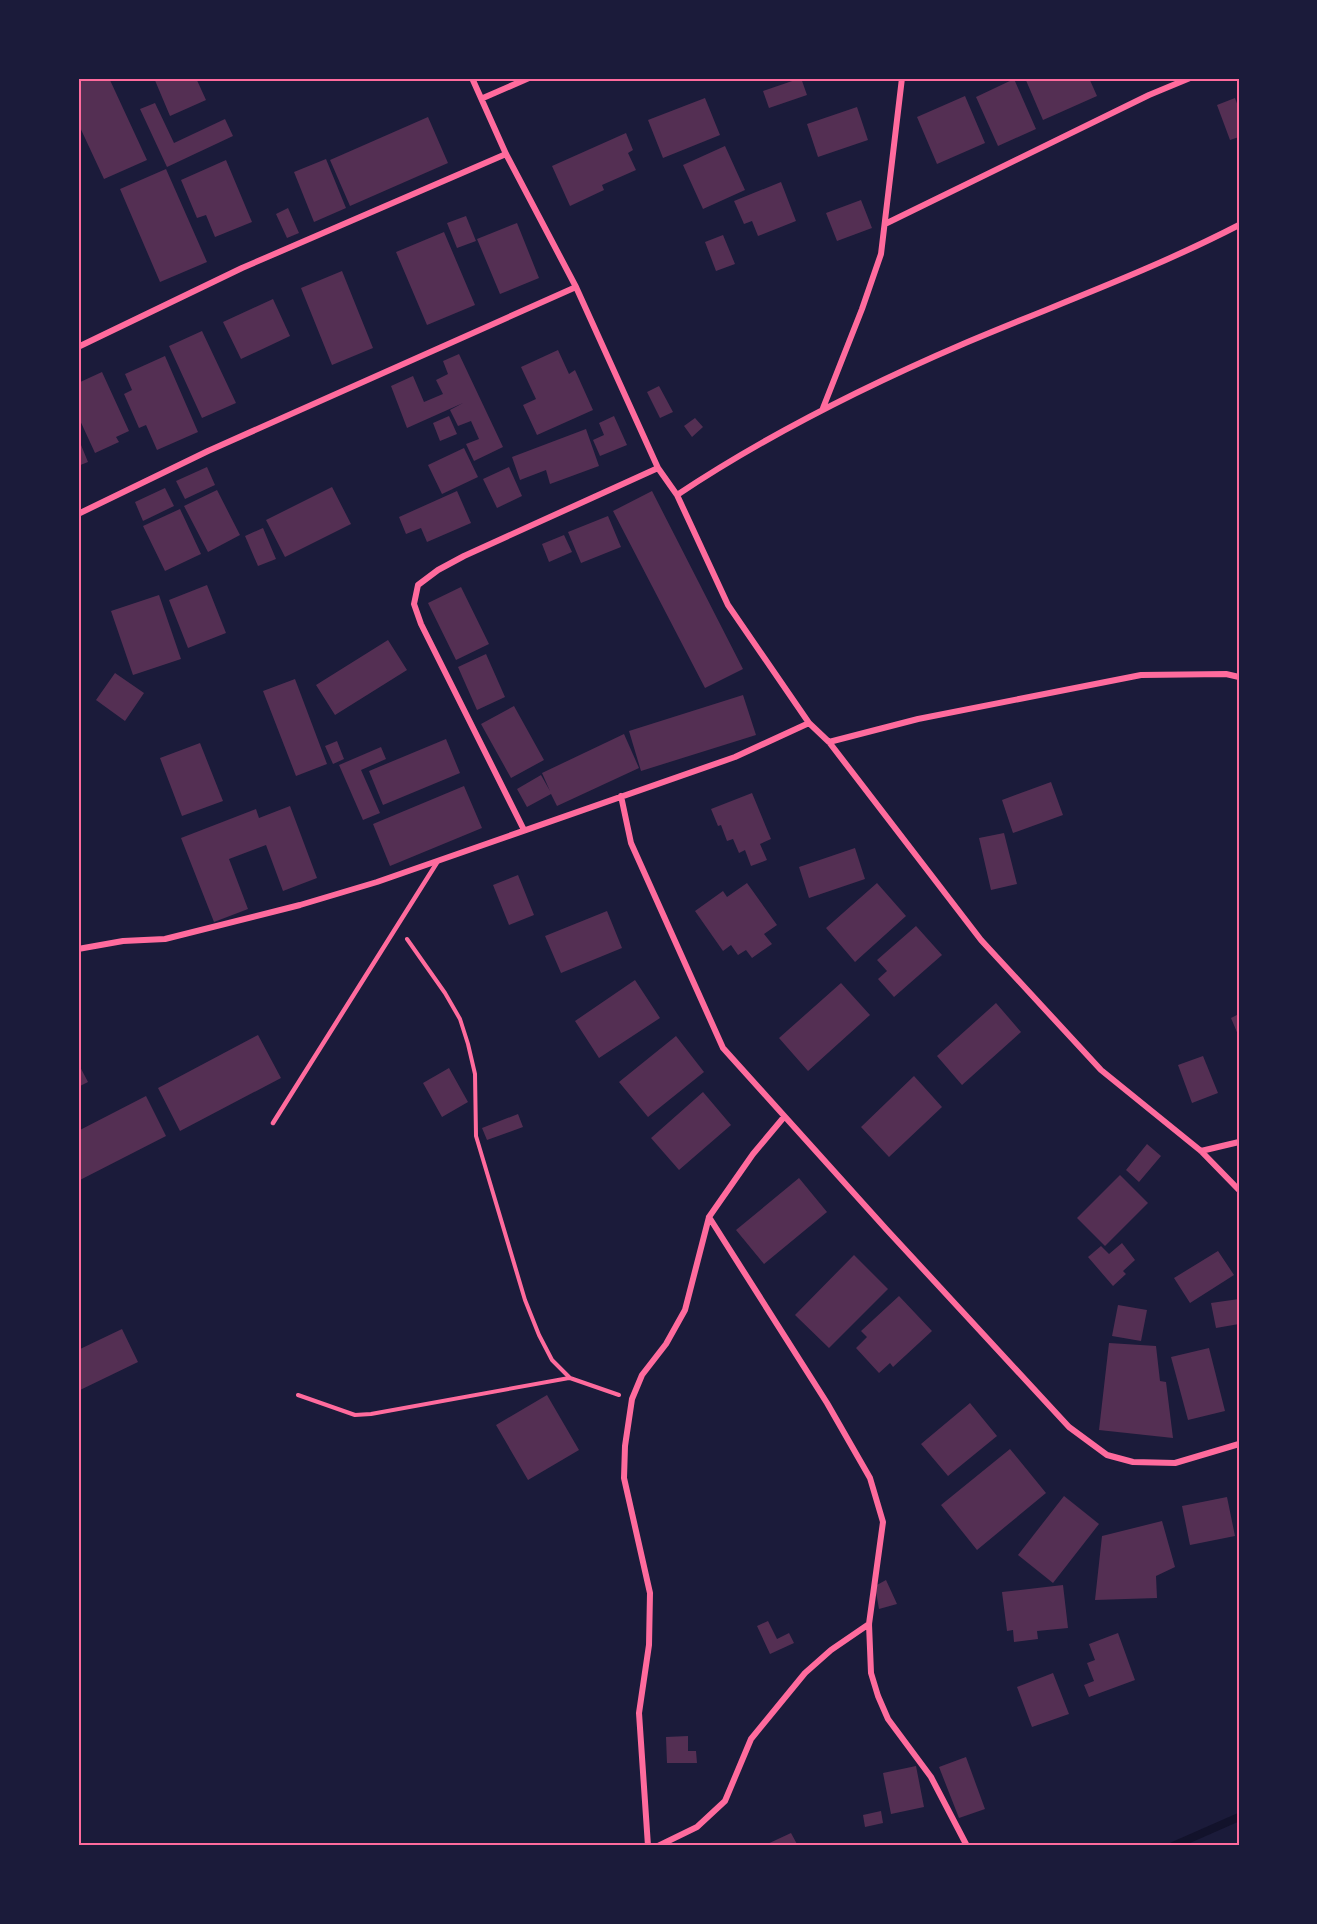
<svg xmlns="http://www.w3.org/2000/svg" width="1317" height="1924" viewBox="0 0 1317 1924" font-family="Literata,serif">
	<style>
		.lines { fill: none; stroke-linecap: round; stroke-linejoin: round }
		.stream { stroke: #12122b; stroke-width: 8 }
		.building { fill: #542f53 }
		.path { stroke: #ff6b9d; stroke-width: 4 }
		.service { stroke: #ff6b9d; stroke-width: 4.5 }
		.minor { stroke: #ff6b9d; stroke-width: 6 }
		.neatline { fill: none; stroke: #ff6b9d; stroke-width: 2 }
	</style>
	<rect width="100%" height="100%" fill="#1b1b3a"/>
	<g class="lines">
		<path class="stream" d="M1173 1846 1239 1817"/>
	</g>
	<path class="building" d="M78 78H109L147 160 104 179 78 123Z
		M154 78H196L206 100 170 116Z
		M801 78 807 95 769 108 763 91Z
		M1025 78H1089L1097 96 1043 120Z
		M1014 79 1036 129 998 146 976 97Z
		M965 96 985 143 937 164 917 117Z
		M705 98 720 135 663 158 648 120Z
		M1235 98 1239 109V137L1230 140 1217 105Z
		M155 103 174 143 225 119 233 136 167 167 140 109Z
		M857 107 868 140 818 157 807 124Z
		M428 117 448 163 350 206 330 160Z
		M626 133 633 150 628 153 636 170 602 185 604 190 570 206 552 166Z
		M725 146 745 190 703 209 683 165Z
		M326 159 346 208 314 222 294 172Z
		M226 160 252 222 215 237 206 215 197 218 181 180Z
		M166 169 207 262 160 282 120 189Z
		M781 182 796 221 758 236 752 221 744 224 734 201Z
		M861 200 872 228 837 241 826 213Z
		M288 208 299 233 287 238 276 214Z
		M466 216 476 241 457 248 447 223Z
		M517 223 539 278 500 294 477 239Z
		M444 232 475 305 427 325 396 252Z
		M723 235 735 264 716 271 705 242Z
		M342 271 373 348 332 365 301 288Z
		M273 299 290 336 241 359 223 322Z
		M202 331 236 403 202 418 169 346Z
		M558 350 569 374 575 370 593 410 537 435 523 405 536 399 521 367Z
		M459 354 503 447 474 461 466 444 479 439 471 421 458 426 450 410 463 403 407 428 391 386 413 376 424 402 443 394 436 380 448 374 443 361Z
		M165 356 198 432 157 450 146 425 139 428 124 394 132 390 125 374Z
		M102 372 129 431 116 437 119 442 95 453 78 416V383Z
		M659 386 673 412 660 418 647 392Z
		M449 416 457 434 440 441 433 423Z
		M614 416 627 445 600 456 593 440 604 435 599 423Z
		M695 418 703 427 692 437 684 426Z
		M586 429 599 466 550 484 546 470 520 480 512 457Z
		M81 445 88 462 78 466V447Z
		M464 448 478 477 442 494 428 465Z
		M207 467 215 485 185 499 176 481Z
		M509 467 522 496 497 508 483 479Z
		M332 487 351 524 285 557 266 520Z
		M165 488 174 506 143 521 135 502Z
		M217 490 240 535 208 552 184 506Z
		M457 491 471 523 427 542 421 528 406 534 399 517Z
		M652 491 743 669 705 688 613 511Z
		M180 509 201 554 165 571 143 526Z
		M608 516 621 547 581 563 568 532Z
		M263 528 276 559 258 566 245 536Z
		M564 535 572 552 549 562 542 544Z
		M207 585 226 633 188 648 169 600Z
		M461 587 489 644 456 660 428 603Z
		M159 595 181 659 133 675 111 611Z
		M388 640 407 670 335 715 316 685Z
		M486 654 505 697 477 710 458 667Z
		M115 673 144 693 125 721 96 700Z
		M295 679 327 764 296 776 263 691Z
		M743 695 756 735 641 771 629 731Z
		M514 706 544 760 511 778 481 724Z
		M624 734 639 768 557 806 551 794 527 807 517 789 541 775 550 791 542 773Z
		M446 739 460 773 383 805 369 771Z
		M337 741 344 759 333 764 325 746Z
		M200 743 223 801 182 816 160 758Z
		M381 747 386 759 361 770 380 813 363 820 339 765Z
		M1051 782 1063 815 1013 833 1002 800Z
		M464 786 482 828 390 866 373 824Z
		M752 793 771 839 760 844 767 860 751 866 745 850 739 853 733 839 727 841 721 825 718 826 711 809Z
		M290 806 317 878 283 891 266 845 229 859 248 909 214 922 181 838 256 809 259 818Z
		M1004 833 1017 884 991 890 979 838Z
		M855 848 865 879 809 898 799 867Z
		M518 875 534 915 509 925 493 885Z
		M747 883 777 925 764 934 772 944 752 958 746 950 738 955 731 945 723 951 695 911 723 891 727 897Z
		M877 883 906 916 855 962 826 928Z
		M607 911 622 948 561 973 545 936Z
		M916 926 942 955 894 997 878 979 887 971 877 960Z
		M635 980 660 1018 599 1058 575 1021Z
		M841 983 870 1015 808 1071 779 1038Z
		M996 1003 1021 1032 962 1085 937 1056Z
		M1239 1014V1037L1231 1018Z
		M258 1035 281 1078 180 1131 158 1088Z
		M676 1036 704 1072 648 1117 619 1082Z
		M1203 1056 1218 1093 1192 1103 1178 1065Z
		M78 1063 88 1082 78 1087Z
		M449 1068 468 1102 442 1117 423 1083Z
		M914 1076 942 1107 889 1157 861 1127Z
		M703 1092 731 1125 679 1170 651 1138Z
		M146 1096 166 1136 78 1181V1131Z
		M518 1114 523 1127 487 1140 482 1128Z
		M1147 1144 1161 1156 1139 1182 1126 1170Z
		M1120 1175 1148 1203 1105 1246 1077 1218Z
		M799 1178 827 1212 764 1264 736 1230Z
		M1122 1243 1135 1260 1123 1271 1126 1274 1113 1286 1088 1257 1101 1246 1109 1254Z
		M1218 1251 1234 1275 1190 1303 1174 1278Z
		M854 1255 888 1289 829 1348 795 1315Z
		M899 1296 932 1331 893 1367 890 1363 879 1373 856 1348 867 1337 861 1331Z
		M1239 1299V1324L1216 1328 1211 1303Z
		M1118 1305 1147 1310 1141 1341 1112 1336Z
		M122 1329 138 1362 78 1391V1350Z
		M1109 1343 1156 1346 1160 1381 1166 1382 1173 1438 1099 1430Z
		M1209 1348 1225 1411 1188 1420 1171 1357Z
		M547 1395 579 1450 528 1480 496 1425Z
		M970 1403 997 1436 948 1476 921 1444Z
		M1010 1449 1046 1493 977 1550 941 1505Z
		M1064 1496 1099 1524 1053 1583 1018 1555Z
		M1227 1497 1235 1536 1190 1545 1182 1506Z
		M1162 1521 1175 1567 1156 1576 1157 1598 1095 1600 1102 1536Z
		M886 1580 897 1604 879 1609 875 1586Z
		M1063 1585 1068 1628 1037 1631 1038 1639 1014 1642 1013 1630 1007 1631 1002 1592Z
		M768 1621 777 1639 789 1633 794 1643 770 1654 757 1626Z
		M1118 1633 1135 1680 1089 1697 1084 1685 1094 1681 1087 1663 1095 1660 1089 1644Z
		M1053 1673 1069 1714 1032 1727 1017 1687Z
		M688 1736V1751H696L697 1763H667L666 1737Z
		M966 1757 985 1809 959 1818 939 1767Z
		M916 1766 924 1807 891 1814 883 1773Z
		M881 1811 883 1823 865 1827 863 1815Z
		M791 1833 798 1846H763Z"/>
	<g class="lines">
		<path class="path" d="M407 939 445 993 460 1019 468 1044 475 1074 476 1136 525 1300 539 1335 552 1360 570 1378 619 1395
			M298 1395 355 1415 371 1414 569 1378"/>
		<path class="service" d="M273 1123 438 861"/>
		<path class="minor" d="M472 78 506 154 576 287 658 468 677 495 728 605 809 723 829 742 981 940 1101 1070 1201 1151 1239 1190
			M483 98 529 78
			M885 224 1149 95 1190 78
			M78 347 242 268 506 154
			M823 408 862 309 881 254 902 78
			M677 495C767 435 863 387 963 344 1055 305 1150 271 1239 225
			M78 514 208 451 576 287
			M829 742 918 719 1141 675 1226 674 1239 677
			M621 796 631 843 723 1048 887 1230 1069 1427 1107 1455 1133 1462 1175 1463 1239 1444
			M524 830 421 624 414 604 418 585 438 570 464 556 658 468
			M78 949 123 941 165 939 300 905 377 882 735 757 809 723
			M1201 1151 1239 1142
			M709 1217 827 1403 870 1478 883 1522 869 1624 871 1673 878 1696 888 1719 931 1777 967 1846
			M648 1846 639 1713 649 1645 650 1593 624 1478 625 1446 632 1399 642 1375 666 1344 685 1310 709 1217 753 1154 784 1117
			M658 1846 697 1827 725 1801 751 1739 805 1673 831 1650 869 1624"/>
	</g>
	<rect width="1317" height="1924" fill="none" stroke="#1b1b3a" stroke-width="159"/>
	<rect x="80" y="80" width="1158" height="1764" class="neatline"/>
</svg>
